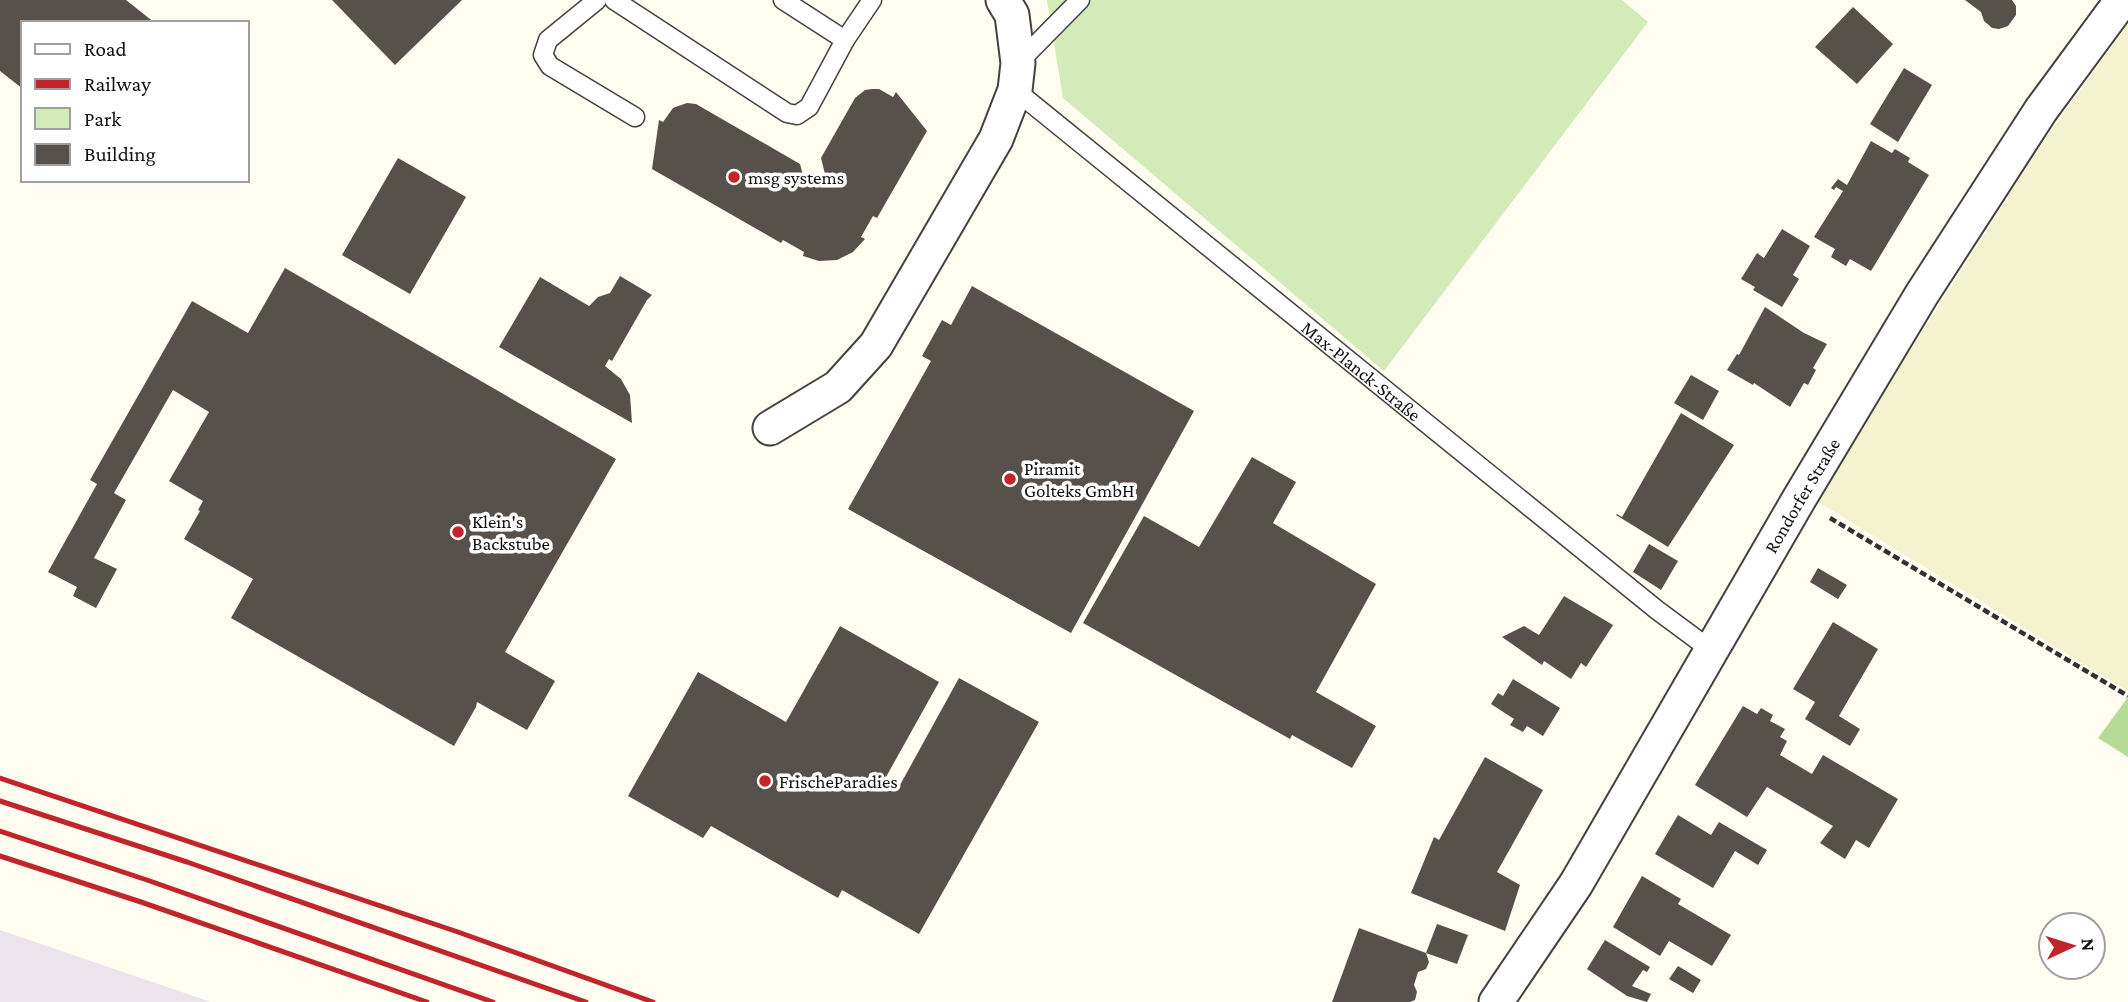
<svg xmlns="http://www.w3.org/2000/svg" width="2128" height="1002" viewBox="0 0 2128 1002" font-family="'Crimson Pro',serif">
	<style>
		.industrial { fill: #ece3ed }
		.farmland { fill: #f5f2d0 }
		.green { fill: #d3eab9 }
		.forest { fill: #b6db98 }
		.building { fill: #57504b }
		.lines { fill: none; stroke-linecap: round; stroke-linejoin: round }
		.lane-casing { stroke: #424242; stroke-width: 21 }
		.street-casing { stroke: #424242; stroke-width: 37 }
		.path { stroke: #313131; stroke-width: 4.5; stroke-dasharray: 7 3.5; stroke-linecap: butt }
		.lane { stroke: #fff; stroke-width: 18 }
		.street { stroke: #fff; stroke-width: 33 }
		.rail { stroke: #c1252c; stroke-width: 5 }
		.poi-dot { fill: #c1252c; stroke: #fff; stroke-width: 2.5 }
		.labels { text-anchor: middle; stroke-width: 7; stroke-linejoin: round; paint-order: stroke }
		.poi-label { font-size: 19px; fill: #0f0f0f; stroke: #fff; text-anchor: start }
		.street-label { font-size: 19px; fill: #0f0f0f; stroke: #fff }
	</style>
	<rect width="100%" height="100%" fill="#fffcf0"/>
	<path class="industrial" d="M0 930 211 1002H0Z"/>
	<path class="farmland" d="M2128 24V691L1815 500 2045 139Z"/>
	<path class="green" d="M1047 0H1622L1648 22 1384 371 1063 98Z"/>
	<path class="forest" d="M2128 697V757L2098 738Z"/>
	<path class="building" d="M0 0H126L155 23H23V89L0 71Z
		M332 0H462L395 65Z
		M1965 0H2012L2016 6V15L2008 26 1999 29 1992 28 1984 21 1981 12Z
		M1853 7 1893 44 1857 84 1815 47Z
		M1904 68 1932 85 1898 142 1870 124Z
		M872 89H879L893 97 896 92 927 131 877 218 873 216 861 237 865 239 853 252 837 260 819 261 803 256 804 252 783 240 781 243 652 169 659 120 663 122 673 108 687 103 696 104 800 164 804 179 825 174 821 158 855 98 865 90Z
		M1871 141 1892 153 1895 149 1910 158 1908 162 1929 175 1871 271 1850 259 1846 266 1831 257 1835 249 1814 237 1843 191 1836 187 1834 190 1831 188 1838 179 1847 185Z
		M398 158 466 197 410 294 342 255Z
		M1782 229 1810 246 1793 275 1799 279 1782 307 1753 290 1755 287 1741 279 1757 253 1764 258Z
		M285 268 616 459 505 652 555 681 527 730 477 702 476 707 454 746 231 618 253 579 184 539 200 511 198 510 203 501 169 481 209 412 173 390 114 493 126 500 94 558 117 569 96 608 73 596 77 587 48 572 97 484 90 480 192 301 248 333Z
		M620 276 652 295 647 300 612 361 609 359 605 366 621 379 630 395 632 423 499 347 540 277 589 306 598 297 610 293Z
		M972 286 1194 411 1071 633 848 509 931 361 922 356 942 320 951 325Z
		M1765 307 1804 333 1827 344 1813 368 1816 370 1808 385 1804 383 1790 407 1754 383 1753 385 1727 370 1737 354 1739 355Z
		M1691 375 1719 391 1703 420 1674 403Z
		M1681 413 1734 445 1668 547 1616 515 1617 514 1622 517Z
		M1252 457 1296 482 1273 523 1376 584 1316 692 1376 726 1352 768 1292 735 1290 739 1083 623 1144 516 1199 547Z
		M1649 544 1678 561 1661 590 1633 572Z
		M1818 568 1847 585 1838 599 1810 582Z
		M1564 596 1613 625 1586 667 1581 663 1571 679 1544 661 1542 665 1502 637 1524 626 1539 635Z
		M1833 622 1878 649 1839 716 1860 729 1850 746 1805 719 1815 702 1793 689Z
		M840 626 939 682 886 777 900 785 959 678 1039 722 919 934 842 890 838 898 711 826 703 838 628 796 698 672 786 722Z
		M1513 679 1560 708 1543 736 1527 726 1523 732 1510 725 1514 719 1491 704 1498 693 1503 696Z
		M1743 706 1757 714 1761 708 1773 715 1770 721 1785 729 1780 737 1787 741 1780 755 1812 774 1823 755 1898 799 1869 848 1856 840 1845 859 1820 843 1833 826 1767 787 1747 817 1695 785Z
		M1485 757 1543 790 1497 872 1520 885 1505 931 1411 893 1434 837 1439 840Z
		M1678 815 1711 835 1719 822 1767 850 1758 865 1735 851 1713 888 1655 854Z
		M1642 876 1681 899 1678 904 1731 935 1712 966 1669 941 1660 956 1613 927Z
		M1437 924 1468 935 1457 964 1426 953Z
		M1359 928 1426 953 1429 962 1426 969 1418 972 1414 985 1417 992 1415 1000 1410 1002H1332Z
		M1605 940 1650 967 1647 972 1643 970 1632 986 1651 994 1647 1002 1627 996 1587 969Z
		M1678 966 1701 980 1693 993 1669 979Z"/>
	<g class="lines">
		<g class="lane-casing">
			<g id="lane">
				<path d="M597 0 548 40 543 55 550 66 635 117"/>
				<path d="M614 0 787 113 797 115 809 107 845 40"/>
				<path d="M783 0 845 40 872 0"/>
				<path d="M1018 63 1080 0"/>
				<path id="s1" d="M1015 90 1657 610 1711 650"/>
			</g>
		</g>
		<g class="street-casing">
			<g id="street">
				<path d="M770 428 838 387 876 345 996 139 1015 90 1018 63 1012 15 1003 0"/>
				<path id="s2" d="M1496 1002 1576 884 1799 499 1922 294 2041 110 2122 0"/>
			</g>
		</g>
		<path class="path" d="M1830 518 2128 696"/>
		<use href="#lane" class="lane"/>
		<use href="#street" class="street"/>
		<path class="rail" d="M0 778 458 932 653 1002
			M0 801 187 862 586 1002
			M0 831 147 880 493 1002
			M0 856 141 902 427 1002"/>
	</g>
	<g class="poi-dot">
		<circle cx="734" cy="177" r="7"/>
		<circle cx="1010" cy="479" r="7"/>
		<circle cx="458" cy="532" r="7"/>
		<circle cx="765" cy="781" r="7"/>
	</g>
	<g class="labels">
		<g class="poi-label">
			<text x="748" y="184">msg systems</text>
			<text x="1024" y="475">Piramit<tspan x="1024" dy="22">Golteks GmbH</tspan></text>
			<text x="472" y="528">Klein's<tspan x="472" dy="22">Backstube</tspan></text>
			<text x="779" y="788">FrischeParadies</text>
		</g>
		<g class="street-label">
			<text dy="7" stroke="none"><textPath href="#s1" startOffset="446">Max-Planck-Straße</textPath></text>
			<text dy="7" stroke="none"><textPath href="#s2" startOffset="592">Rondorfer Straße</textPath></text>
		</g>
	</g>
	<rect x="21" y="21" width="228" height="161" fill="#ffffff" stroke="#9f9f9f" stroke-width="2"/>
	<rect x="35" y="44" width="35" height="10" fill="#ffffff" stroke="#9f9f9f" stroke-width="2"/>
	<text x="84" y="56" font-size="21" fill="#0f0f0f">Road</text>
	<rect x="35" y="79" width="35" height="10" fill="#c1252c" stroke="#9f9f9f" stroke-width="2"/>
	<text x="84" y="91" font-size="21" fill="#0f0f0f">Railway</text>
	<rect x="35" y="108" width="35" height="21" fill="#d3eab9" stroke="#9f9f9f" stroke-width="2"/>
	<text x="84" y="126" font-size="21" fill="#0f0f0f">Park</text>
	<rect x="35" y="144" width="35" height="21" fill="#57504b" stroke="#9f9f9f" stroke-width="2"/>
	<text x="84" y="161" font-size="21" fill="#0f0f0f">Building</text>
	<g transform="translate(2072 946) rotate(86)"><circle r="33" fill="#ffffff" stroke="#9f9f9f" stroke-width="2"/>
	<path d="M0-5L12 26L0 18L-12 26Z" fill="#c1252c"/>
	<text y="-10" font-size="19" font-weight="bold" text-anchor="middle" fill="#0f0f0f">N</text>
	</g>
</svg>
